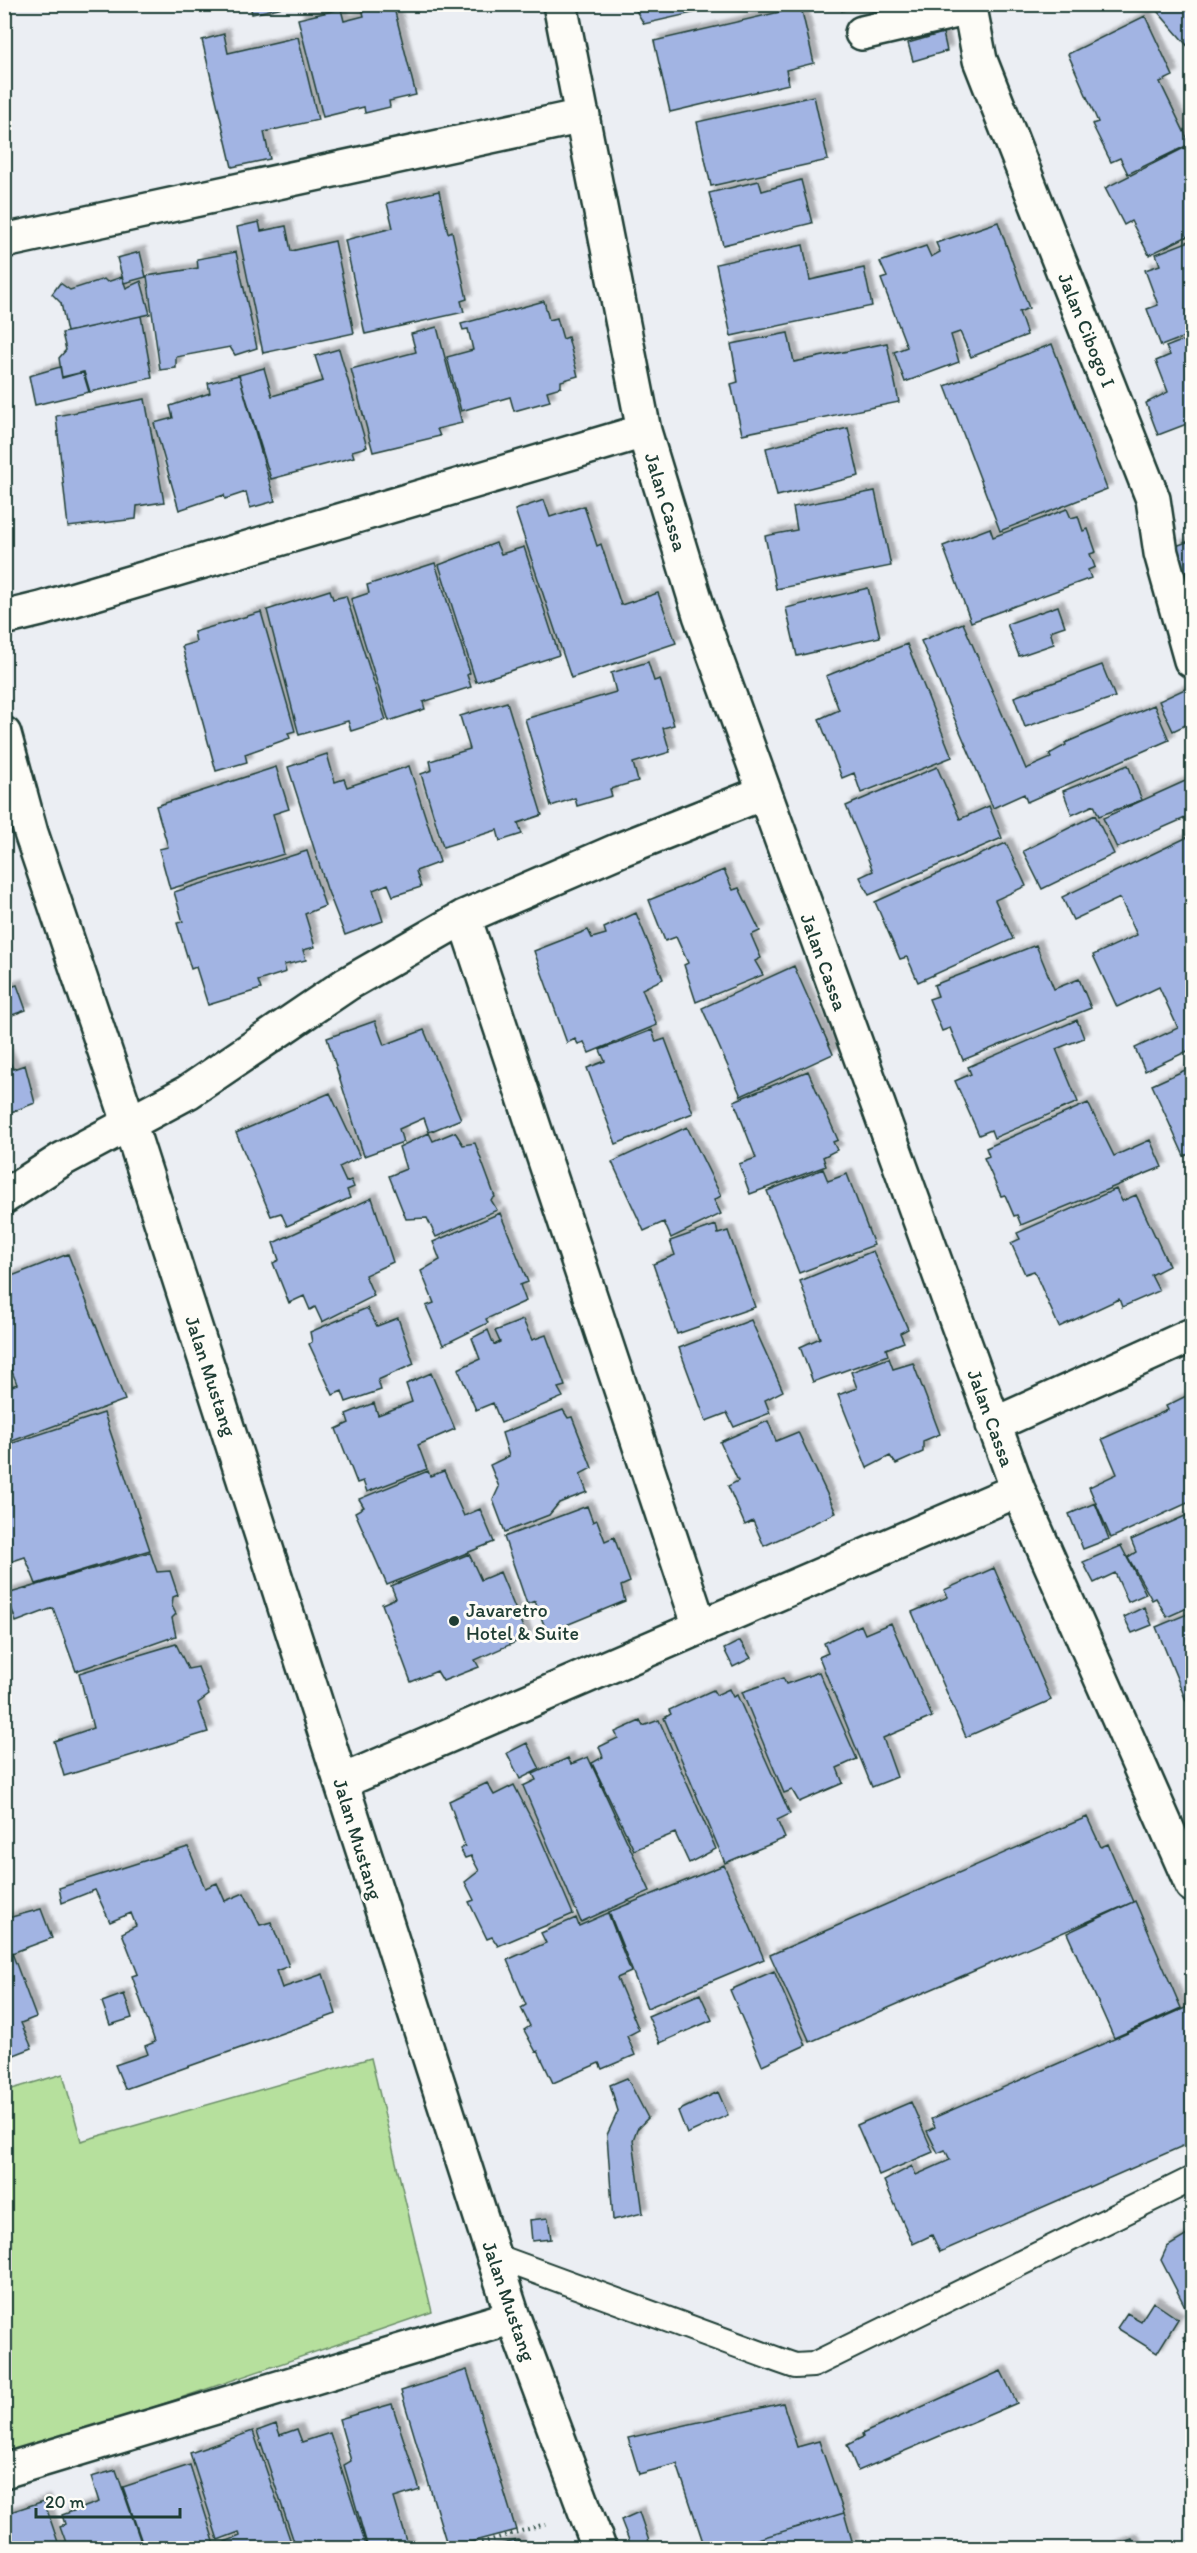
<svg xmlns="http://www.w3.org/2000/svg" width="1197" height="2553" viewBox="0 0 1197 2553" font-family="Itim,sans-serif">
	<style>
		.green { fill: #b6e09d; stroke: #6a8e68; stroke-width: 1.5 }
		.building { fill: #a2b4e3; stroke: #1f3d34; stroke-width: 1.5; filter: url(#shadow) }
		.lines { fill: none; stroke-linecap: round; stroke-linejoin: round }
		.lane-casing { stroke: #1f3d34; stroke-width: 28 }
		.street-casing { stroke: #1f3d34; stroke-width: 38 }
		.path { stroke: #1f3d34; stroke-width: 4; stroke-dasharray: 1.5 4.5; stroke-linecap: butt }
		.lane { stroke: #fdfcf7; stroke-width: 24 }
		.street { stroke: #fdfcf7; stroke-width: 33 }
		.poi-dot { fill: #1f3d34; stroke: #fdfcf7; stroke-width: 2 }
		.labels { text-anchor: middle; stroke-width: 6; stroke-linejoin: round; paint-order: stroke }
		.street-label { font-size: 20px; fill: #1f3d34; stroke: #fdfcf7 }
		.poi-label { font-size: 20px; fill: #1f3d34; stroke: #fdfcf7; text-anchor: start }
	</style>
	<defs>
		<filter id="shadow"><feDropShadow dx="5.5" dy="-5.5" stdDeviation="1.5" flood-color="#0004"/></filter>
	</defs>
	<rect width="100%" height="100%" fill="#ebeef3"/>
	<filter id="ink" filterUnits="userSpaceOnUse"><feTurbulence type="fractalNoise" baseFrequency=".0167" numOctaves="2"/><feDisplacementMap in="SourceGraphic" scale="12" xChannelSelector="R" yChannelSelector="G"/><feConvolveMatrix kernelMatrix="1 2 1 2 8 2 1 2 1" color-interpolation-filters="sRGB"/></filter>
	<g filter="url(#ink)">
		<path class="green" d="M371 2058 432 2312 5 2458V2091L63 2074 81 2141Z"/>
		<path class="building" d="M250 4H291L292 5 252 14Z
			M393 4 416 95 389 101 390 107 365 113 364 107 323 117 298 19 341 9 344 21 364 16 361 5Z
			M632 4H732L644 24Z
			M841 4H861L842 11Z
			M1151 4H1192V51Z
			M801 7 814 63 786 70 789 84 670 112 654 41Z
			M1145 16 1173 76 1160 82 1190 144 1128 174 1120 158 1111 162 1092 124 1098 122 1068 54Z
			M943 33 947 51 913 61 908 43Z
			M224 34 228 53 298 37 318 120 264 132 270 159 232 167 202 40Z
			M814 96 828 160 711 186 697 122Z
			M1186 147 1192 159V234L1149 255 1131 221 1124 225 1105 188Z
			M801 180 812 223 723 245 709 193 759 181 762 191Z
			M439 191 448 233 452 231 467 299 461 301 464 312 365 334 345 240 393 228 387 203Z
			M259 222 261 231 286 226 291 251 335 241 354 333 263 353 237 227Z
			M998 222 1029 308 1019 312 1027 335 971 357 960 332 951 335 959 362 905 382 894 352 907 347 881 279 887 277 880 262 926 246 931 257 940 252 936 243Z
			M1192 240V334L1161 346 1147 309 1158 305 1145 270 1160 265 1156 254Z
			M803 245 810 280 864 268 872 306 731 336 716 264Z
			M140 252 146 277 124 283 117 258Z
			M236 252 257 348 235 355 230 347 176 357V368L160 370 147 276 198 268 197 259Z
			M122 277 126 288 141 281 150 314 67 332 61 303 52 294 60 283 70 290 104 279 107 282Z
			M544 301 549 320 557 318 563 339 568 337 578 376 561 381V387L547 391 550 401 514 411 510 397 461 411 447 357 473 350 468 329 463 330 461 324Z
			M141 316 152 378 90 392 84 372 62 377 59 358 66 350 62 333Z
			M437 327 462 423 437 429 440 436 373 452 351 369 416 352 411 334Z
			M788 333 794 362 887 343 899 402 742 434 731 384 738 382 731 344Z
			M1192 337V422L1158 435 1146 403 1168 392 1156 361 1170 355 1166 347Z
			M1052 344 1107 489 1000 531 945 386Z
			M339 349 367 447 352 451 354 457 271 479 239 375 264 368 272 396 323 381 315 356Z
			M60 367 62 378 83 372 89 392 35 405 29 376Z
			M239 375 275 501 250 508 246 492 225 499 224 495 179 510 154 423 173 418 170 406 210 393 208 383Z
			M145 399 164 502 137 506 136 519 68 527 56 416Z
			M848 428 859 476 777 496 766 448Z
			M875 491 891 566 776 589 765 536 797 530 793 507Z
			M544 500 550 517 584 506 597 546 601 544 621 605 658 593 676 643 571 678 515 510Z
			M1067 509 1071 518 1078 516 1083 531 1088 529 1096 552 1090 554 1095 567 1088 570 1091 578 971 622 943 546 990 528 993 537Z
			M1192 540V594L1176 546Z
			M496 543 501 554 524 547 559 655 476 682 439 565Z
			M435 563 470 673 467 675 471 687 423 702 425 709 389 721 351 599 369 593 367 585Z
			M868 588 880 637 797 656 786 608Z
			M330 590 333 599 346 596 386 720 351 731 348 721 299 735 267 610Z
			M1058 606 1065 626 1050 631 1054 644 1019 656 1007 624Z
			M261 612 295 731 288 733 290 738 245 754 247 762 216 771 182 646 196 642 194 632Z
			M963 623 1026 769 1051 758 1049 754 1066 745 1065 743 1154 705 1169 740 1027 802 1024 794 993 808 921 641Z
			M907 644 952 757 861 793 854 773 842 778 819 719 839 710 826 676Z
			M648 662 654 681 660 679 674 725 663 728 670 752 633 763 638 781 610 789 612 796 577 806 575 798 551 806 525 719 616 692 611 673Z
			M1102 665 1115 697 1025 727 1014 697Z
			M1189 687 1192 694V722L1173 731 1159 701Z
			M507 702 542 815 518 823 522 834 500 841 497 830 443 847 421 774 432 770 430 761 470 749 460 716Z
			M327 754 335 782 344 779 347 787 409 766 440 862 416 871 421 887 393 896 388 884 373 890 383 921 345 935 327 889 288 767Z
			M1128 765 1142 800 1099 816 1094 805 1072 815 1063 791Z
			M276 767 289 809 273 814 284 854 170 889 159 849 168 847 156 806Z
			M937 767 960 819 989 806 1002 838 869 895 860 877 873 871 846 806Z
			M1192 778V815L1117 848 1103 818Z
			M1095 815 1114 854 1042 889 1023 851Z
			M1192 835V1049L1145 1071 1135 1048 1178 1028 1159 987 1117 1007 1093 955 1137 935 1120 898 1073 920 1062 897Z
			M1006 843 1026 886 995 900 1013 939 918 982 907 957 900 959 875 902Z
			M307 851 325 906 305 914 315 947 303 950 306 960 284 965 286 972 258 981 261 989 208 1005 196 967 191 969 177 923 183 922 174 892Z
			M724 870 733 890 739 888 760 931 751 935 761 958 755 961 763 975 696 1002 684 965 688 963 676 937 665 941 649 900Z
			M636 913 663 979 642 989 657 1025 589 1053 584 1042 578 1044 575 1039 567 1043 534 951 588 930 592 938 606 934 604 928Z
			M1036 945 1054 989 1079 979 1091 1008 963 1060 950 1028 942 1031 929 999 938 996 934 985Z
			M794 966 833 1054 741 1096 702 1008Z
			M17 985 26 1010 4 1018V989Z
			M1077 1020 1084 1038 1056 1049 1078 1102 994 1138 991 1130 979 1135 955 1081 971 1074 968 1067Z
			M375 1021 384 1045 424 1030 461 1119 429 1132 424 1118 399 1129 403 1142 364 1156 327 1038Z
			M652 1030 656 1042 665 1039 693 1113 616 1144 587 1068 605 1061 600 1050Z
			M4 1049 13 1069 25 1065 35 1103 4 1115Z
			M1192 1067V1153L1184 1156 1152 1085Z
			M808 1071 838 1140 833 1142 837 1150 823 1157 826 1166 750 1194 739 1164 756 1158 734 1101Z
			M330 1093 360 1157 339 1167 346 1182 351 1180 354 1187 347 1190 350 1198 287 1226 281 1213 271 1216 236 1133Z
			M1088 1103 1114 1156 1150 1140 1162 1167 1021 1225 1017 1215 1014 1216 1005 1195 1001 1196 984 1158 989 1156 986 1148Z
			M687 1127 721 1196 714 1200 721 1214 671 1238 664 1222 644 1231 612 1162Z
			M455 1132 463 1145 475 1143 495 1197 491 1200 497 1210 436 1237 427 1218 406 1219 389 1176 406 1169 399 1147 429 1133 433 1141Z
			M823 1169 828 1181 847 1174 874 1245 799 1273 767 1191Z
			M1116 1189 1122 1201 1136 1195 1169 1266 1151 1275 1159 1291 1122 1307 1119 1299 1059 1327 1034 1271 1025 1274 1011 1243 1020 1239 1017 1233Z
			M372 1198 393 1262 365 1275 374 1296 322 1322 315 1307 310 1310 304 1296 289 1303 273 1263 279 1260 273 1243Z
			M500 1213 528 1282 520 1285 526 1301 486 1319 488 1323 443 1345 426 1306 434 1303 421 1271 440 1260 433 1242Z
			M716 1225 718 1234 728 1231 755 1307 677 1334 653 1264 675 1255 670 1241Z
			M873 1251 908 1329 900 1333 904 1342 886 1349 888 1355 813 1382 800 1347 820 1338 800 1281Z
			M68 1254 125 1400 4 1444V1389L17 1384 4 1352V1279Z
			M367 1308 377 1326 398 1318 414 1364 378 1380 381 1390 346 1402 342 1391 333 1395 309 1344 312 1342 310 1332Z
			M523 1320 532 1340 546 1335 565 1386 558 1388 563 1397 501 1423 493 1403 476 1410 458 1369 480 1359 472 1338 488 1330 494 1345 500 1342 495 1331Z
			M751 1320 783 1391 765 1400 770 1413 734 1427 727 1413 706 1421 679 1348Z
			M889 1358 893 1369 913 1363 940 1434 923 1441V1452L896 1464 890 1456 867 1468 838 1395 857 1388 851 1372Z
			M431 1373 455 1429 418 1445 427 1469 367 1492 363 1481 357 1483 336 1429 349 1423 346 1414 374 1403 378 1415 412 1402 406 1384Z
			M1192 1393V1501L1111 1538 1089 1487 1117 1474 1102 1439 1168 1410 1166 1406Z
			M563 1410 568 1418 572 1417 592 1468 580 1474 587 1492 559 1503 549 1515 505 1532 493 1500 499 1487 490 1465 509 1456 502 1433Z
			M104 1413 150 1550 36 1584 25 1557 4 1564V1547L9 1546 4 1528V1446Z
			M768 1421 776 1441 798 1432 836 1513 764 1546 753 1521 745 1525 728 1486 738 1481 720 1442Z
			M428 1471 430 1476 444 1471 464 1516 480 1509 494 1542 387 1585 355 1512 364 1507 359 1499Z
			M1095 1503 1109 1539 1083 1549 1069 1514Z
			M587 1506 593 1522 597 1520 605 1541 614 1537 630 1582 621 1586 625 1601 547 1633 535 1601 527 1604 504 1537Z
			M1192 1513V1606L1167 1617 1156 1598 1152 1600 1128 1557 1136 1552 1131 1540Z
			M1121 1546 1146 1594 1128 1602 1115 1573 1094 1583 1083 1562Z
			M150 1552 157 1572 170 1571 178 1595 173 1597 172 1606 176 1614 172 1618 176 1636 76 1671 53 1608 16 1622 7 1594Z
			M469 1554 481 1580 500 1572 527 1637 475 1660 479 1667 443 1681 437 1671 411 1682 382 1604 396 1598 391 1586Z
			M994 1568 1051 1700 966 1737 912 1612 948 1597 944 1590Z
			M1144 1607 1152 1625 1132 1633 1124 1617Z
			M1192 1612V1701L1187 1703 1156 1627Z
			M891 1623 932 1717 883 1738 897 1777 872 1787 819 1657 828 1653 824 1643 861 1625 865 1634Z
			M740 1641 751 1658 733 1667 724 1649Z
			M176 1644 188 1669 198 1667 209 1695 198 1703 208 1732 64 1776 54 1741 93 1728 79 1673Z
			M819 1672 857 1759 837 1768 843 1783 799 1802 792 1790 784 1793 742 1692 783 1678 786 1684Z
			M729 1689 733 1697 737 1695 790 1814 777 1820 785 1838 725 1863 664 1718 671 1714 669 1710 713 1690 716 1695Z
			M1192 1702V1719L1187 1705Z
			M659 1720 716 1849 689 1863 675 1833 634 1850 592 1763 603 1757 599 1747 618 1738 615 1732 640 1721 643 1726Z
			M527 1743 540 1769 520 1779 507 1753Z
			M588 1757 650 1891 581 1922 523 1786 536 1780 533 1774 568 1758 571 1764Z
			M487 1783 494 1795 514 1785 538 1832 573 1914 498 1946 492 1937 487 1939 469 1902 474 1900 465 1882 479 1871 471 1856 465 1858 460 1849 465 1846 449 1801Z
			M1087 1817 1101 1847 1108 1844 1133 1902 810 2042 770 1955Z
			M188 1847 205 1888 217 1883 225 1901 244 1893 260 1925 271 1922 289 1966 276 1971 282 1988 323 1974 336 2014 125 2089 115 2065 148 2054 145 2046 155 2042 132 1976 138 1974 122 1933 136 1926 131 1913 110 1922 95 1890 62 1903 59 1888Z
			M724 1865 764 1959 647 2008 609 1912Z
			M1135 1901 1181 2008 1114 2038 1067 1933Z
			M41 1909 52 1938 12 1953 36 2017 21 2023 32 2048 4 2059V1919Z
			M608 1913 631 1972 617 1978 639 2030 627 2036 635 2055 602 2069 599 2063 553 2083 538 2051 536 2052 524 2030 530 2026 521 2008 526 2005 507 1960 546 1943 541 1933 576 1918 579 1926Z
			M774 1971 806 2045 762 2065 730 1990Z
			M124 1994 132 2018 110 2025 102 2002Z
			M700 1994 712 2020 660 2043 648 2016Z
			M1192 2005V2142L940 2252 932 2235 913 2244 884 2181 912 2166 916 2175 950 2160 945 2150 938 2153 927 2131 935 2127 931 2119Z
			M627 2078 648 2118 637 2129 633 2140 643 2213 613 2220 607 2135 618 2111 610 2085Z
			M718 2092 728 2115 687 2134 678 2111Z
			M911 2102 933 2152 879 2175 857 2125Z
			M548 2218 551 2239 532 2241 530 2220Z
			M1192 2232V2320L1161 2260 1167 2247Z
			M1153 2302 1178 2319 1157 2353 1117 2328 1127 2313 1141 2321Z
			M1192 2332V2355L1183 2337Z
			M467 2370 516 2530 448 2548 401 2391Z
			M1001 2371 1017 2403 858 2471 847 2445 863 2437 862 2434Z
			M783 2403 797 2447 819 2441 844 2513 728 2548H705L677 2464 639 2474 628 2438Z
			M392 2404 420 2490 394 2498 409 2548H368L344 2465 351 2461 339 2419Z
			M276 2424 280 2435 297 2429 302 2442 330 2433 367 2548H296L257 2431Z
			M253 2431 293 2548H221L220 2544 240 2536 239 2532 218 2540 190 2453Z
			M190 2465 216 2548H144L123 2487Z
			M116 2470 143 2548H68L60 2526 65 2524 62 2515 99 2502 91 2477Z
			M44 2501 60 2548H4V2514Z
			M639 2512 649 2541 632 2548 621 2520Z
			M844 2513 853 2544 840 2548H728Z
			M1132 2539 1136 2548H1108Z
			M518 2540 521 2548H489Z"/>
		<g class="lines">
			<g class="lane-casing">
				<path id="lane" d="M492 2255 778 2360 795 2366 813 2365 1192 2179"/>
			</g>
			<g class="street-casing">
				<path id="street" d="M560 4 644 431 700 615 1018 1490 1192 1885
					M972 4 970 8 980 60 1153 499 1161 553 1191 660
					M862 33 970 8
					M4 241 583 116
					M4 618 41 609 644 431
					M4 734 31 833 130 1125 513 2317 599 2548
					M464 917 700 1627
					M4 1197 61 1160 188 1092 347 984 464 917 619 850 763 793
					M993 1425 1192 1335
					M341 1782 1018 1490
					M4 2471 513 2317"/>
			</g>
			<path class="path" d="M464 2548 545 2524"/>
			<use href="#lane" class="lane"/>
			<use href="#street" class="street"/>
		</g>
	</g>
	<circle class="poi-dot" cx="454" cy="1621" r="6"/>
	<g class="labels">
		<g class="street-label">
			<text transform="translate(1087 330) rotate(68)" y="7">Jalan Cibogo I</text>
			<text transform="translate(666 502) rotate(73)" y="7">Jalan Cassa</text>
			<text transform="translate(824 962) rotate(70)" y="7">Jalan Cassa</text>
			<text transform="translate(211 1376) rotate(72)" y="7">Jalan Mustang</text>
			<text transform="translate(991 1418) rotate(70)" y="7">Jalan Cassa</text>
			<text transform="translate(358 1839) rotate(73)" y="7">Jalan Mustang</text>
			<text transform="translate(509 2301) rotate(71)" y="7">Jalan Mustang</text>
		</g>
		<g class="poi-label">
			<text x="466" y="1617">Javaretro<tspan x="466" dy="23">Hotel &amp; Suite</tspan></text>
		</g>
	</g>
	<rect width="1197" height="2553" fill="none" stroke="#fdfcf7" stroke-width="24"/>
	<rect x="12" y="12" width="1173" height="2529" fill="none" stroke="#1f3d34" stroke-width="2" filter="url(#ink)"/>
	<path d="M36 2508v9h144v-9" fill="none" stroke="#1f3d34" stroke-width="3"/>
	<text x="45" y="2508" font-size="18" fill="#1f3d34" stroke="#fdfcf7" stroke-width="4.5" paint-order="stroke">20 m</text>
</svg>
